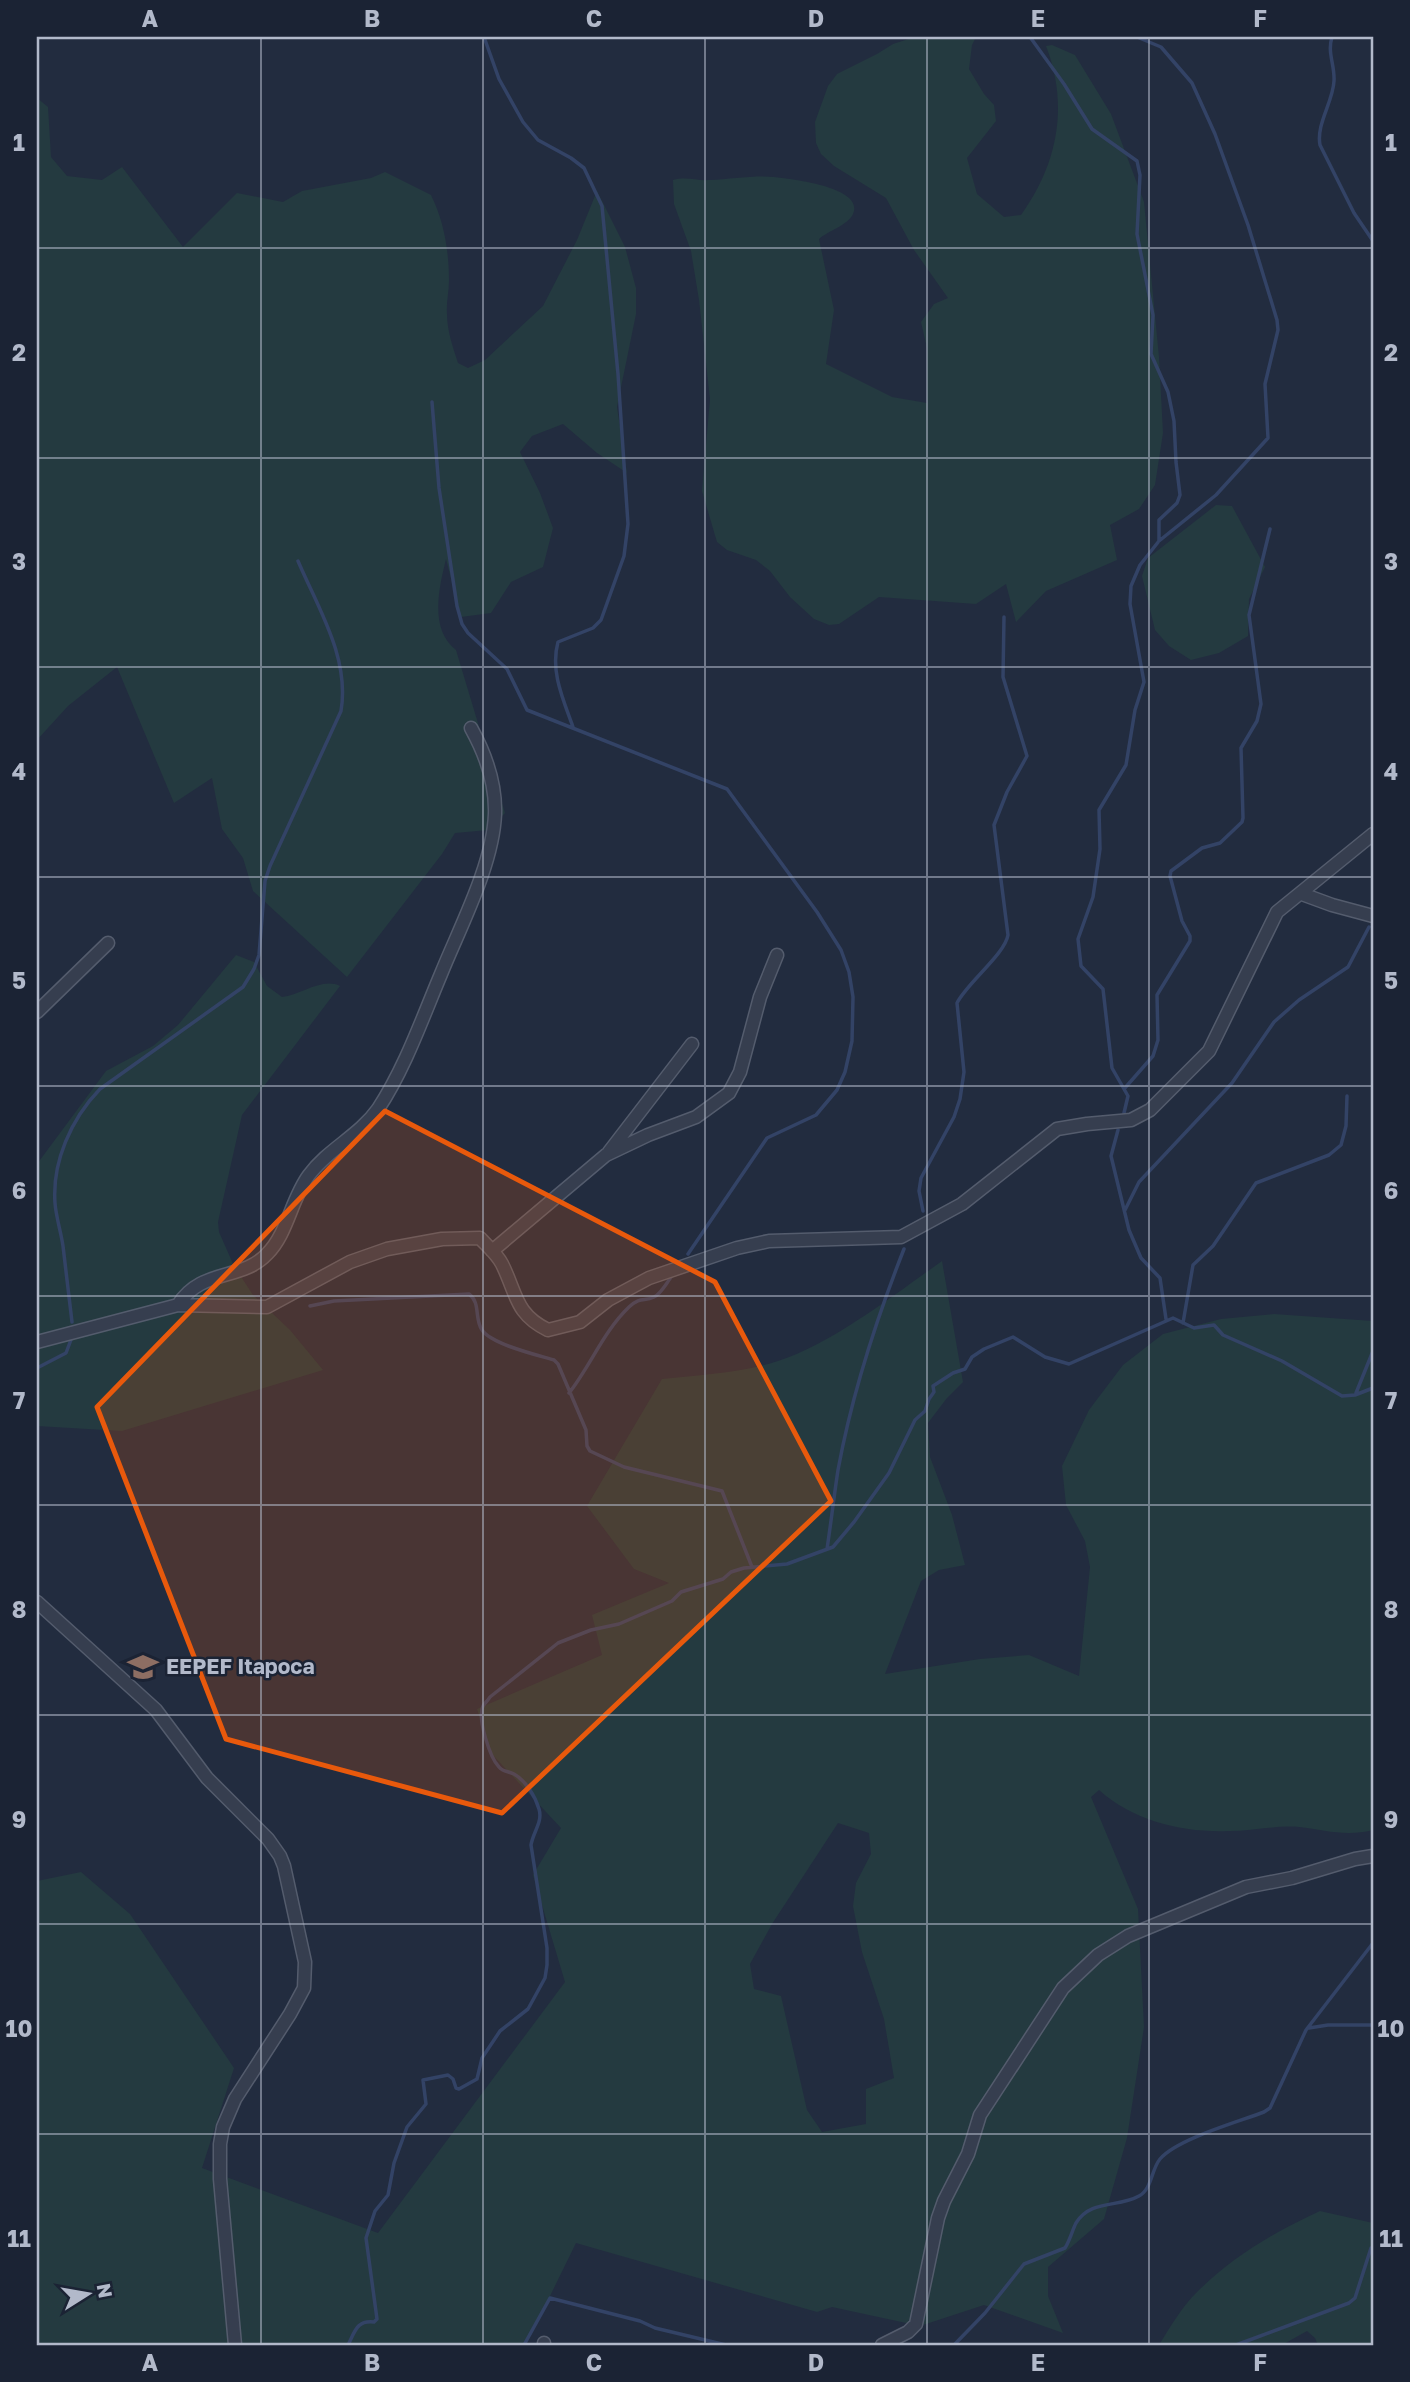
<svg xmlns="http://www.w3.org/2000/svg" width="1410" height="2382" viewBox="0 0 1410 2382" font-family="'Golos Text',sans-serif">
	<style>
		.green { fill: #243a40; fill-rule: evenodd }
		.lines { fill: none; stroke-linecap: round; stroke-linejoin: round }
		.stream { stroke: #334366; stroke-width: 3.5 }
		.minor-casing { stroke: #545c6d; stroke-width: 15 }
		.minor { stroke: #363e4f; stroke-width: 12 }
		.marked { fill: #e8590c; fill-opacity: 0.2; stroke: #e8590c; stroke-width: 5; stroke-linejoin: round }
		.grid { fill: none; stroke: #b2b9ca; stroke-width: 2; stroke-opacity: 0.55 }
		.labels { text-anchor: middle; stroke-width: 5; stroke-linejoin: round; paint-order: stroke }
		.poi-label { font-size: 21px; font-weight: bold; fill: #b2b9ca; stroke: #1b2334; text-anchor: start }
		.neatline { fill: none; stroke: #b2b9ca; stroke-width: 2.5 }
		.grid-label { font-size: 23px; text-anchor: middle; font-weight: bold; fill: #b2b9ca }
	</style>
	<rect width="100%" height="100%" fill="#222c3f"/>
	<path class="green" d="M915 37H976L972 45 969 69 984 94 994 105 996 121 967 158 977 194 1004 217 1021 215C1058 164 1069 105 1046 46L1052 45 1075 55 1111 114 1144 202 1159 357 1163 433 1155 485 1139 509 1110 525 1117 560 1046 591 1016 622 1006 584 976 604 879 597 839 624 829 625 814 619 790 597 770 571 756 560 727 550 717 542 702 491 710 399 699 300 691 251 674 204 673 180C687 176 696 181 710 180 730 179 756 175 774 177 791 179 865 187 853 214 848 225 828 231 819 239L834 310 826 364 892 397 927 403V348L921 322 934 304 948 298 914 250 886 198 834 166 821 154 816 143 815 122 828 86 837 74 877 54 893 44Z
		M37 98 48 107 51 157 67 176 102 180 122 167 183 247 237 193 283 202 302 191 371 178 385 172 431 195C444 221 449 251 449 281 449 292 446 303 447 314 447 331 453 347 458 363L468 368 485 360 543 306 577 240 597 191 625 247 636 288V314L617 407 627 473 597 453 563 424 532 436 520 452 540 493 553 528 543 567 511 582 491 613 461 617 446 559C439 588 429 629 456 650L505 813 488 830 455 833 442 854 347 977 253 891 243 858 222 829 212 778 174 803 117 667 68 706 37 740Z
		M1216 505 1232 506 1265 567 1249 599 1248 636 1219 653 1191 660 1169 646 1155 630 1142 576 1148 558Z
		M236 955 254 962 267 986 282 997C301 995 322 977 340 986L242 1115 218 1222 219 1232 234 1266 253 1295 290 1330 323 1370 122 1431 37 1426V1164L106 1071 153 1046 178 1025Z
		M942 1261 963 1382 947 1398 928 1423 930 1457 952 1515 965 1565 939 1570 921 1581 885 1674 980 1659 1029 1655 1079 1676 1090 1567 1085 1541 1066 1505 1062 1466 1089 1410 1123 1365 1163 1334 1221 1319 1274 1314 1373 1321V1830C1345 1837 1326 1830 1299 1827 1275 1825 1253 1831 1229 1831 1184 1833 1133 1821 1099 1790L1091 1797 1138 1909 1144 2027 1127 2138 1104 2219 1048 2267V2296L1063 2333 984 2305 920 2326 832 2307 817 2312 576 2243 526 2345H37V1881L81 1872 130 1914 234 2068 202 2168 378 2233 565 1982 533 1875 561 1828 490 1752 477 1709 602 1655 592 1615 669 1583 634 1569 587 1506 662 1379C701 1375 741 1373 778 1361 832 1344 895 1294 942 1261ZM838 1823 869 1833 871 1854 856 1883 853 1906 862 1952 884 2019 894 2078 866 2089V2124L822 2132 807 2110 781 1996 754 1989 750 1964 772 1924Z
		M1320 2211 1373 2223V2345H1318L1315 2338 1307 2331 1282 2345H1159C1170 2327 1182 2307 1197 2292 1232 2257 1276 2231 1320 2211Z"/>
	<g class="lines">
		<path class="stream" d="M484 37 499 79 523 122 538 140 571 158 584 168 602 206 618 374 628 524 624 556 601 620 593 628 558 642C550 671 563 699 573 727
			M1030 37 1064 84 1092 129 1137 161 1140 175 1137 234 1153 315 1151 354 1168 392 1174 421 1176 462 1180 495 1177 503 1159 520V541
			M1332 37C1327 53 1335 65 1334 81 1333 102 1316 124 1320 145L1354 213 1373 241
			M432 402 439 488 457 606 462 624 468 633 507 669 527 710 727 789 817 912 841 950 849 972 853 997 852 1041 845 1072 837 1090 816 1115 767 1138 688 1254
			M1124 1089 1153 1056 1158 1040 1157 995 1190 941V936L1182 921 1170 876 1171 871 1202 848 1220 843 1242 822 1243 818 1241 748 1257 721 1261 704 1249 615 1270 529
			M1124 1113 1128 1096 1112 1068 1103 989 1081 966 1078 939 1093 897 1100 849 1099 810 1126 765 1135 710 1144 682 1130 604 1131 586 1140 565 1159 541 1216 495 1268 438 1265 384 1278 330 1277 320 1248 225 1215 134 1192 83 1161 47 1137 37
			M1118 1130 1111 1156 1129 1230 1141 1258 1160 1278 1166 1319
			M1125 1210 1139 1182 1232 1083 1274 1022 1299 1000 1348 967 1369 927
			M923 1211 919 1191 921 1178 954 1117 960 1099 964 1072 957 1003C967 983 1005 954 1008 935L994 825 1007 792 1027 756 1003 677 1004 617
			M310 1306 334 1301 469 1294C481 1303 474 1318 482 1330 491 1344 537 1355 554 1360L558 1364 586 1430 587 1446 590 1451 624 1467 722 1491 752 1567
			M72 1322C69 1297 66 1271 63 1246 61 1232 56 1217 55 1203 52 1162 71 1119 100 1089L243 987 254 969 259 955 265 881 270 866 341 711C350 658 318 608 298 561
			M1183 1323 1193 1265 1213 1246 1256 1183 1329 1155 1341 1145 1346 1126 1347 1096
			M37 1368 66 1353 72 1337
			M569 1393C591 1365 603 1332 629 1307 641 1296 644 1302 654 1297 661 1294 667 1282 672 1276
			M1356 1393 1373 1351
			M827 1549C831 1523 834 1496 838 1470 852 1394 876 1320 904 1249
			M1309 2028 1328 2025H1373
			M348 2345C355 2332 356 2320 374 2322L377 2319 366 2238 375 2211 388 2195 394 2163 407 2127 426 2104 423 2080 448 2075 453 2079 456 2088 459 2089 477 2079 482 2058 500 2031 528 2009 545 1978 547 1965V1948L531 1845C533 1832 543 1822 539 1809 535 1796 526 1781 514 1774 508 1771 503 1772 499 1767 490 1758 477 1718 483 1706 484 1704 489 1699 490 1697L558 1643 591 1630 619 1624 672 1601 681 1592 723 1579 731 1572 744 1568 787 1564 833 1547 854 1522 889 1473 915 1420 925 1411 929 1399 934 1392 933 1386 953 1373 965 1369 972 1357 984 1349 1013 1337 1045 1357 1069 1364 1173 1318 1194 1328 1214 1325 1223 1335 1282 1361 1342 1396 1355 1395 1373 1388
			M524 2345 550 2298 640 2321 655 2328 726 2345
			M954 2345 985 2313 1024 2264 1065 2248C1070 2240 1072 2231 1076 2223 1091 2199 1118 2208 1139 2196 1152 2189 1151 2170 1160 2159 1177 2139 1238 2122 1264 2112L1270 2108 1306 2030 1373 1943
			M1236 2345 1349 2303 1355 2298 1371 2248 1373 2249"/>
		<g class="minor-casing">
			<path id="minor" d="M1302 894 1332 905 1373 916
				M37 1012 108 943
				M609 1152 692 1044
				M492 1251 606 1155 648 1135 696 1117 729 1093 740 1072 760 997 777 955
				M178 1305C201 1268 242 1281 267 1254 288 1233 291 1199 309 1175 328 1149 359 1136 378 1109 405 1068 422 1019 441 974 460 927 493 865 495 814 496 783 486 755 471 728
				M37 1342 178 1305 267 1307 350 1262 387 1249 442 1239 480 1238C487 1246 497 1254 502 1264 517 1294 515 1314 548 1330L580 1322 608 1300 649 1278 737 1248 769 1241 901 1237 962 1204 1057 1129 1087 1124 1131 1120 1150 1110 1209 1051 1277 912 1373 834
				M37 1602 156 1710 207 1778 268 1839 280 1856 284 1866 305 1962 304 1988 290 2014 235 2099 223 2127 220 2144V2179L235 2345
				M544 2343V2345
				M882 2345 908 2332 916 2324 938 2218 944 2201 968 2154 980 2115 1063 1988 1098 1955 1128 1936 1246 1887 1292 1878 1355 1859 1373 1856"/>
		</g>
		<use href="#minor" class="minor"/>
	</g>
	<path class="marked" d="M385 1111 715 1282 831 1501 502 1813 226 1739 97 1407Z"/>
	<path class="grid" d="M261 37V2345M483 37V2345M705 37V2345M927 37V2345M1149 37V2345M37 248H1373M37 458H1373M37 667H1373M37 877H1373M37 1086H1373M37 1296H1373M37 1505H1373M37 1715H1373M37 1924H1373M37 2134H1373"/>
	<defs>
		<g id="school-bare" transform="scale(2.415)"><path d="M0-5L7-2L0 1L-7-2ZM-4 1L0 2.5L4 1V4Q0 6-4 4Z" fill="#8d6e63" stroke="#1b2334" stroke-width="2.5" paint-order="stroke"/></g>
	</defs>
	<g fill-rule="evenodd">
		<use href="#school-bare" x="143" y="1667"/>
	</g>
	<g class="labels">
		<g class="poi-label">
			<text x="166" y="1674">EEPEF Itapoca</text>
		</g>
	</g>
	<rect width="1410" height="2382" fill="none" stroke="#1b2334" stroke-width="77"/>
	<g transform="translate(88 2294) rotate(79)" stroke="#1b2334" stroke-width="5" paint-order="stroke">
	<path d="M0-5L12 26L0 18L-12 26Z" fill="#b2b9ca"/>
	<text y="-10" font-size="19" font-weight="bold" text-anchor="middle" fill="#b2b9ca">N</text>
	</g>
	<rect x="38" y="38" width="1334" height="2306" class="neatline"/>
	<g class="grid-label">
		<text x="150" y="27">A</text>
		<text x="372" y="27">B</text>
		<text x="594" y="27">C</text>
		<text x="816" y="27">D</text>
		<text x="1038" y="27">E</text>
		<text x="1260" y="27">F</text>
		<text x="19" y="151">1</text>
		<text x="1391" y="151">1</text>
		<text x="19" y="361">2</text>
		<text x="1391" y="361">2</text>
		<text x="19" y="570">3</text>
		<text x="1391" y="570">3</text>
		<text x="19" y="780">4</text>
		<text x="1391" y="780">4</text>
		<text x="19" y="989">5</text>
		<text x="1391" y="989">5</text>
		<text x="19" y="1199">6</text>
		<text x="1391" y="1199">6</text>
		<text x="19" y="1409">7</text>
		<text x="1391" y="1409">7</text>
		<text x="19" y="1618">8</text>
		<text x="1391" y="1618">8</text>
		<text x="19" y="1828">9</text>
		<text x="1391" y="1828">9</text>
		<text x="19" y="2037">10</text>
		<text x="1391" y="2037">10</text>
		<text x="19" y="2247">11</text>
		<text x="1391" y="2247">11</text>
		<text x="150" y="2371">A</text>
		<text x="372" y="2371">B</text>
		<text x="594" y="2371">C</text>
		<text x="816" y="2371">D</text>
		<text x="1038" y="2371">E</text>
		<text x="1260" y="2371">F</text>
	</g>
</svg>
